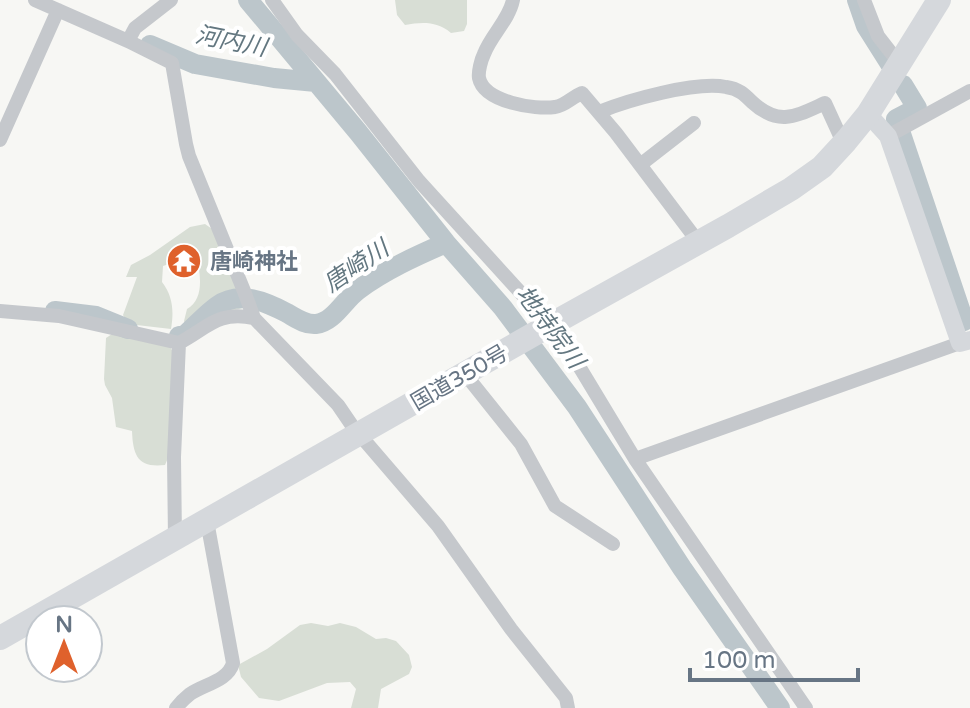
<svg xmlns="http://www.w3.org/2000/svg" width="970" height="708" viewBox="0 0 970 708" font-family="'Varela Round','Noto Sans JP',sans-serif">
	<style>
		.green { fill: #d8ded5 }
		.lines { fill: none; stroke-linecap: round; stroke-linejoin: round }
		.river { stroke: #bcc6cb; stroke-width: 20 }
		.street { stroke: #c5c8cc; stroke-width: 14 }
		.secondary { stroke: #d5d8dc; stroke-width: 18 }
		.highway { stroke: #d5d8dc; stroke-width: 24 }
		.labels { text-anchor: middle; stroke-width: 8; stroke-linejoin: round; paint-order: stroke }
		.poi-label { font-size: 22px; font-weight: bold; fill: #677584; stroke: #fff; text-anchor: start }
		.street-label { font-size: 22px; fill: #677584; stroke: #fff }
		.water-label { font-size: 24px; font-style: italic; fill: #637780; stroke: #fff }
	</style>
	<rect width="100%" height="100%" fill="#f7f7f4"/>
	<path class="green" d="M395 0H467V24L464 31 451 33C437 21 422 22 405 25L397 15Z
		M205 224 215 231 246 307 214 316H199L190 326 186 328 184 321 187 309C206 299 200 269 195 251H175L172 263 163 266 162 282C173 296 174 312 171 329L128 324 123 315 137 277H126L131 265 150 255 190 227Z
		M112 334 169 345 173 352 168 458 165 465C138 468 133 456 132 431L116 427 112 398 105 385 104 379 106 338Z
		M311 623 328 626 340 623 356 627 376 639 386 638 396 641 409 655 412 667 409 674 381 689 378 708H351L356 689 350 682 327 683 279 701 259 698 241 677 238 665 267 649 300 625Z"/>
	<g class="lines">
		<path class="river" d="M248 0 358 132 446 243 503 308 577 407 682 568 780 708
			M857 0 866 26 890 64
			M150 45 195 64 274 78 316 82
			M903 85 917 108 896 119 964 321
			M55 311 96 316 128 329
			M179 336 185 335C195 326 206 314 217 306 239 290 266 302 287 313 296 318 305 325 316 324 334 322 344 300 358 290 385 270 416 256 446 243"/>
		<path class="street" d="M35 0 128 41 172 63 186 144 189 156 244 291 254 318 338 405 353 427 438 526 511 629 566 698 568 708
			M272 0 297 35 335 74 419 181 550 325 568 348 635 459 806 708
			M513 0C509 20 491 35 484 54 481 60 478 72 479 78 484 102 535 110 555 107 565 106 572 97 582 93L616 133 699 243
			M864 0 878 36 899 63
			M128 41 135 28 171 0
			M599 112C628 100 696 81 726 87 739 89 744 94 752 102 779 127 796 116 825 103L841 138 846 141
			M888 136 970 91
			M0 140 58 10
			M640 165 694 123
			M0 311 59 316 179 343C209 327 217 311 254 318
			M465 374 521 444 555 506 613 544
			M635 459 960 343
			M175 539 174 457 179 343
			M176 708C180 703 185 698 190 694 205 684 228 681 233 663L207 521"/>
		<path class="secondary" d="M868 114 888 136 960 343 970 340"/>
		<path class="highway" d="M0 638 543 329 728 226 791 189 822 167 846 141 868 114 939 0"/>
	</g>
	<defs>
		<g id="temple-disc" transform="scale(1.8)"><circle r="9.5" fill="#df612c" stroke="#fff"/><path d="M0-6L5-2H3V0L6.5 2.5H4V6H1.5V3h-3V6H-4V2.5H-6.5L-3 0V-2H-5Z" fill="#fff"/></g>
	</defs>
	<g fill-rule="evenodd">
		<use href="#temple-disc" x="184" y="261"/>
	</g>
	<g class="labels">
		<g class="poi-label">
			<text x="210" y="269">唐崎神社</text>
		</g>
		<g class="street-label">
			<text transform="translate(459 377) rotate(-30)" y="8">国道350号</text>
		</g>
		<g class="water-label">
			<text transform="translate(231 41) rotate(11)" y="8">河内川</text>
			<text transform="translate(356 266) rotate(-34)" y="8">唐崎川</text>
			<text transform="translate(550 327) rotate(53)" y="8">地持院川</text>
		</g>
	</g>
	<g transform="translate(64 644)"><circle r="38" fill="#ffffff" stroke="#c2c8ce" stroke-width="2"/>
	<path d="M0-6L14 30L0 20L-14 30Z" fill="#df612c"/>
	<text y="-12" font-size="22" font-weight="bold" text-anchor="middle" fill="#677584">N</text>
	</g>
	<path d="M690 668v12h168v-12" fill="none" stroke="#677584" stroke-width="4"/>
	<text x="702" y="668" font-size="24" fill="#677584" stroke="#ffffff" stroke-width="6" paint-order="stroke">100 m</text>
</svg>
